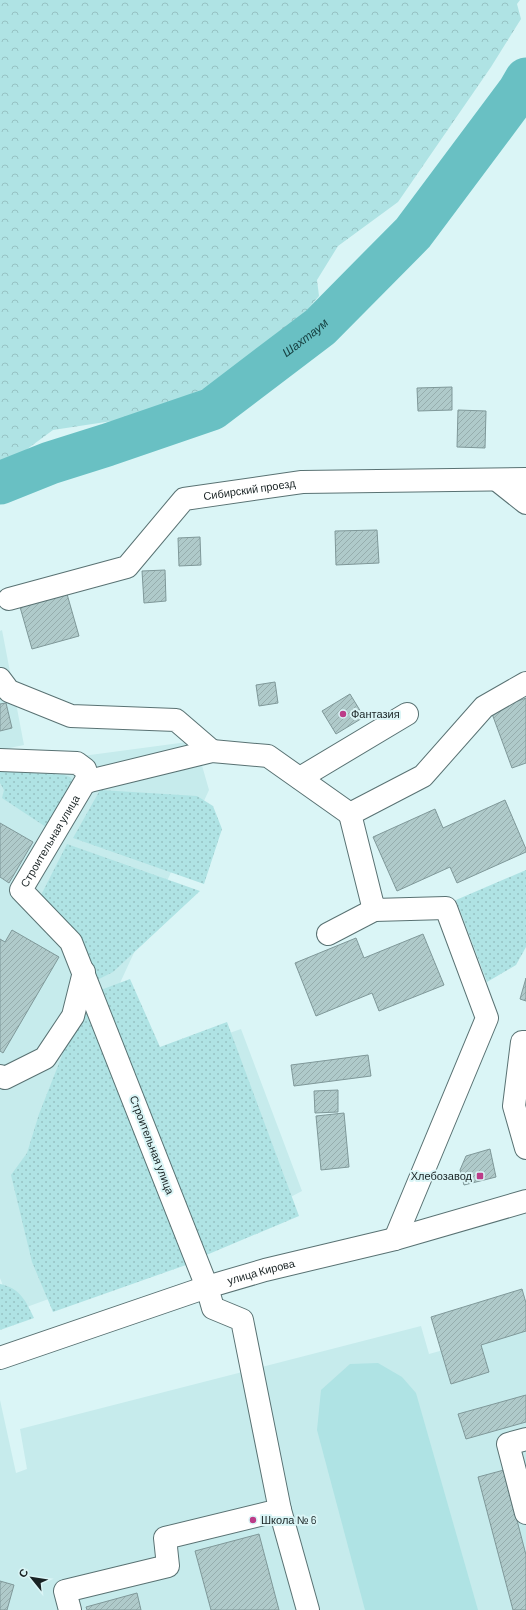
<svg xmlns="http://www.w3.org/2000/svg" width="526" height="1610" viewBox="0 0 526 1610" font-family="Barlow,sans-serif">
	<style>
		.built { fill: #c6ebec }
		.green { fill: url(#green-dots) }
		.forest { fill: url(#forest-crowns) }
		.pitch { fill: #afe3e4 }
		.lines { fill: none; stroke-linecap: round; stroke-linejoin: round }
		.river { stroke: #69c0c3; stroke-width: 43 }
		.building { fill: url(#building-hatch); stroke: #7f9899 }
		.minor-casing { stroke: #597273; stroke-width: 24 }
		.minor { stroke: #fff; stroke-width: 22 }
		.poi-dot { fill: #bc3c88; stroke: #daf5f6; stroke-width: 1.5 }
		.labels { text-anchor: middle; stroke-width: 4; stroke-linejoin: round; paint-order: stroke }
		.street-label { font-size: 11px; fill: #192324; stroke: #daf5f6 }
		.poi-label { font-size: 11px; fill: #192324; stroke: #daf5f6; text-anchor: start }
		.water-label { font-size: 12px; font-style: italic; fill: #164041; stroke: #daf5f6 }
	</style>
	<defs>
		<pattern id="green-dots" width="8" height="8" patternUnits="userSpaceOnUse"><rect width="8" height="8" fill="#afe3e4"/><path d="M2 2h.1M6 6h.1" fill="none" stroke="#96c2c3" stroke-width="1.8" stroke-linecap="round"/></pattern>
		<pattern id="forest-crowns" width="20" height="18" patternUnits="userSpaceOnUse"><rect width="20" height="18" fill="#afe3e4"/><path d="M2 6a3 3 0 1 1 6 0M12 15a3 3 0 1 1 6 0" fill="none" stroke="#96c2c3"/></pattern>
		<pattern id="building-hatch" width="6" height="6" patternUnits="userSpaceOnUse"><rect width="6" height="6" fill="#afcaca"/><path d="M-1 1l2-2M0 6l6-6M5 7l2-2" fill="none" stroke="#96adad"/></pattern>
	</defs>
	<rect width="100%" height="100%" fill="#daf5f6"/>
	<path class="built" d="M2 630 24 745 0 750V631Z
		M195 741 209 790 120 983 155 1059 241 1029 302 1191 205 1242 13 1312 0 1278V767Z
		M421 1326 429 1354 526 1327V1610H0V1400L16 1473 27 1469 20 1429Z"/>
	<path class="green" d="M0 771 64 775 70 777 75 783 52 831 2 798 4 790 0 783Z
		M100 790 197 796 213 806 222 829 204 884 73 838Z
		M67 844 200 891 113 972 97 980 39 899Z
		M526 870V947L516 965 487 982 456 900Z
		M130 979 160 1047 227 1022 299 1216 204 1256 98 991Z
		M88 1011 186 1265 53 1312 32 1262 11 1175 27 1153 39 1114 67 1043Z
		M0 1284C20 1288 26 1301 34 1318L0 1330Z"/>
	<path class="forest" d="M0 0H520L517 4 521 19 491 67 398 202 338 246 317 280 319 296 295 324 221 382 132 418 53 430 0 469Z"/>
	<path class="pitch" d="M378 1363 402 1377 416 1393 478 1610H365L317 1430 321 1390 350 1364Z"/>
	<g class="lines">
		<path class="river" id="s1" d="M0 483 50 463 107 445 212 409 320 327 413 233 519 91 526 79"/>
	</g>
	<path class="building" d="M452 387V410L418 411 417 388Z
		M458 410 486 411 485 448 457 447Z
		M377 530 379 563 336 565 335 531Z
		M200 537 201 565 179 566 178 538Z
		M165 570 166 601 144 603 142 571Z
		M67 594 79 636 32 649 20 607Z
		M275 682 278 703 259 706 256 685Z
		M350 694 364 717 336 734 322 711Z
		M526 698V763L512 768 491 711Z
		M6 703 12 728 0 731V704Z
		M505 800 526 849V852L457 883 450 867 397 891 373 837 435 809 443 828Z
		M0 823 33 842 9 883 0 877Z
		M12 930 59 957 3 1053 0 1051V939L5 942Z
		M423 934 444 985 379 1011 372 993 316 1016 295 963 356 938 364 958Z
		M526 978V1001L520 999Z
		M368 1055 371 1076 294 1086 291 1065Z
		M338 1090V1112L315 1113 314 1091Z
		M344 1113 349 1167 321 1170 316 1116Z
		M490 1149 496 1177 464 1185 460 1170 466 1156Z
		M522 1289 526 1303V1331L481 1345 489 1372 451 1384 431 1317Z
		M526 1395V1422L466 1439 458 1414Z
		M504 1470 526 1555V1610H513L478 1477Z
		M259 1534 279 1610H211L195 1551Z
		M0 1581 14 1585 7 1610H0Z
		M137 1593 141 1610H87L86 1607Z"/>
	<g class="lines">
		<g class="minor-casing">
			<g id="minor">
				<path d="M497 480 526 503"/>
				<path id="s2" d="M9 599 127 567 184 499 302 482 526 479"/>
				<path d="M0 679 9 691 71 716 176 720 212 751"/>
				<path d="M0 760 77 763 85 769 89 781"/>
				<path d="M300 778 407 714"/>
				<path d="M328 934 374 910"/>
				<path d="M526 1042H522L514 1106 526 1148"/>
				<path d="M0 1076 5 1078 45 1058 73 1016 84 972"/>
				<path d="M395 1239 487 1018 446 908 374 910 350 814 423 776 484 707 526 683"/>
				<path id="s3" d="M0 1358 207 1287 265 1270 395 1239 526 1201"/>
				<path d="M526 1439 508 1444 526 1513"/>
				<path d="M280 1510 308 1610"/>
				<path id="s4" d="M70 1610 65 1591 168 1566 165 1538 280 1510 242 1320 213 1308 207 1287 71 942 21 890 85 782 212 751 268 756 350 814"/>
			</g>
		</g>
		<use href="#minor" class="minor"/>
	</g>
	<g class="poi-dot">
		<circle cx="343" cy="714" r="4"/>
		<rect x="476" y="1172" width="8" height="8" rx="2"/>
		<circle cx="253" cy="1520" r="4"/>
	</g>
	<g class="labels">
		<g class="street-label">
			<text dy="4" stroke="none"><textPath href="#s2" startOffset="277">Сибирский проезд</textPath></text>
			<text dy="4" stroke="none"><textPath href="#s4" startOffset="1019">Строительная улица</textPath></text>
			<text transform="translate(152 1145) rotate(69)" y="4">Строительная улица</text>
			<text dy="4" stroke="none"><textPath href="#s3" startOffset="275">улица Кирова</textPath></text>
		</g>
		<g class="poi-label">
			<text x="351" y="718">Фантазия</text>
			<text x="472" y="1180" text-anchor="end">Хлебозавод</text>
			<text x="261" y="1524">Школа № 6</text>
		</g>
		<g class="water-label">
			<text dy="4" stroke="none"><textPath href="#s1" startOffset="342">Шахтаум</textPath></text>
		</g>
	</g>
	<g transform="translate(32 1578) rotate(300)" stroke="#daf5f6" stroke-width="3" paint-order="stroke">
	<path d="M0-3L7 15L0 10L-7 15Z" fill="#192324"/>
	<text y="-6" font-size="11" font-weight="bold" text-anchor="middle" fill="#192324">С</text>
	</g>
</svg>
